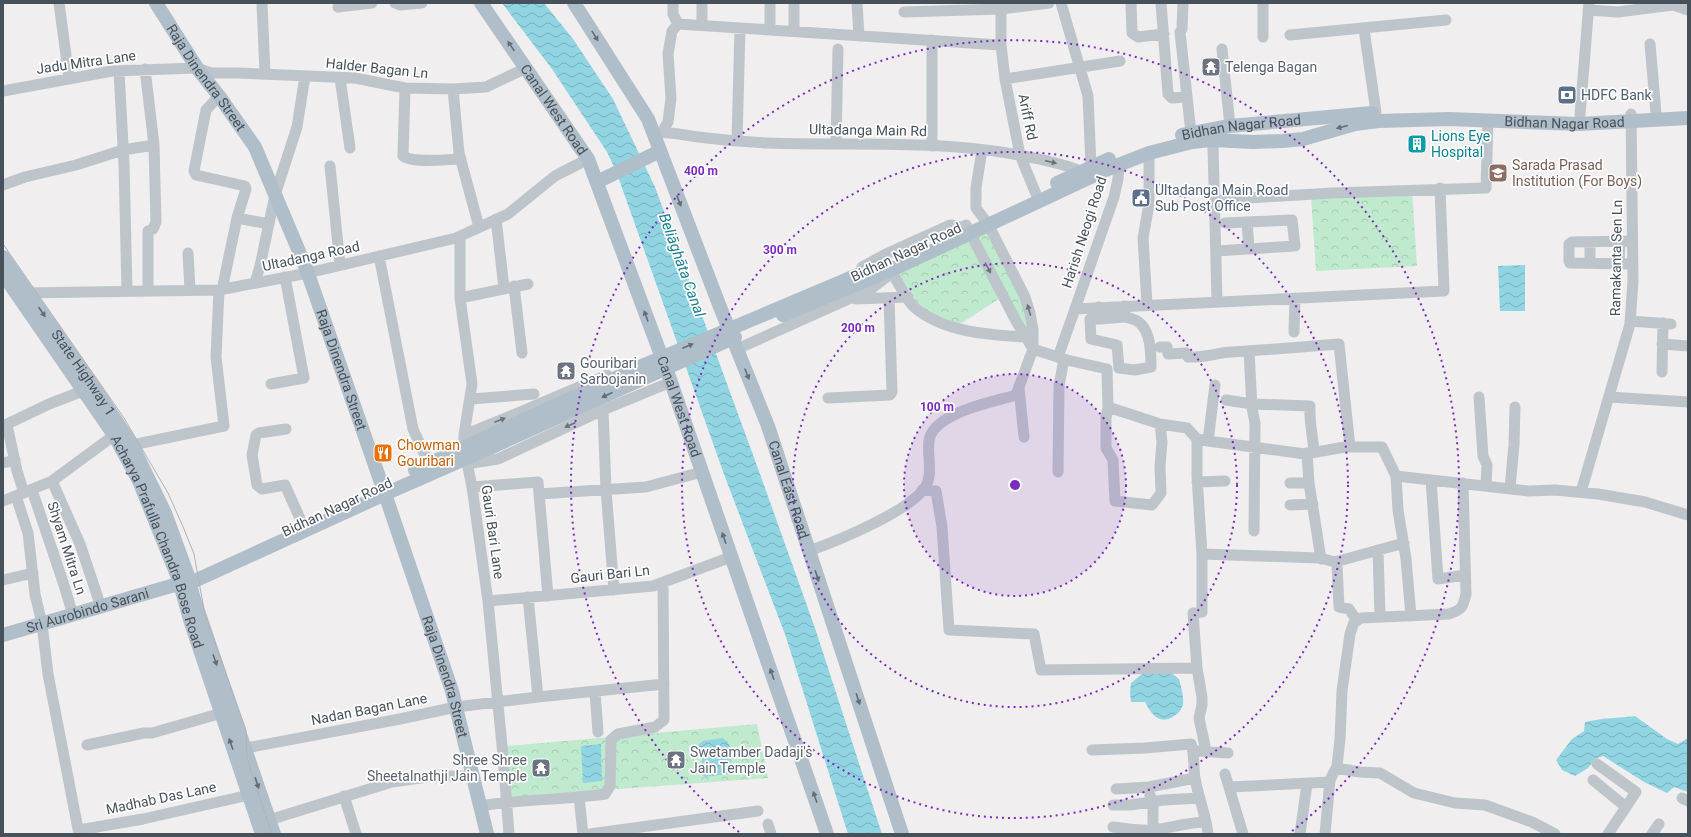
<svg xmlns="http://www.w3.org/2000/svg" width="1691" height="837" viewBox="0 0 1691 837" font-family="Roboto,sans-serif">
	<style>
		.forest { fill: url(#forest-crowns) }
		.water { fill: url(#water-waves) }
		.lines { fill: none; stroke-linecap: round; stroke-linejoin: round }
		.minor { stroke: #bdc5cb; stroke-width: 11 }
		.major { stroke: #b0beca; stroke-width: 14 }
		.tram { stroke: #b0b3b7; stroke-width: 1 }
		.major-bridge { stroke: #b0beca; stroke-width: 14 }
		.oneway { fill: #616c75 }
		.oneway2 { fill: #6a747b }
		.ring { fill: none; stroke: #7b2cbf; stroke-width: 2; stroke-dasharray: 2 4 }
		.labels { text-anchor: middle; stroke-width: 3.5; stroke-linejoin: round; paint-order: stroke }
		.street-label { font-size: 14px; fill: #475159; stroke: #fff }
		.worship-label { font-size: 14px; fill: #5b616d; stroke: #fff; text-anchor: start }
		.service-label { font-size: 14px; fill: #4e5e75; stroke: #fff; text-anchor: start }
		.culture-label { font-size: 14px; fill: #0d838f; stroke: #fff; text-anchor: start }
		.education-label { font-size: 14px; fill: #785e54; stroke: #fff; text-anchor: start }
		.food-label { font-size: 14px; fill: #c56008; stroke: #fff; text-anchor: start }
		.water-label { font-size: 15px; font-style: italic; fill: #1a7e93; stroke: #fff }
		.centre { fill: #7b2cbf; stroke: #fff; stroke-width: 2 }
		.ring-label { font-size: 12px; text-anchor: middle; font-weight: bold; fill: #7b2cbf; stroke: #fff; stroke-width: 3.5; stroke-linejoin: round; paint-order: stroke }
	</style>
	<defs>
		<pattern id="forest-crowns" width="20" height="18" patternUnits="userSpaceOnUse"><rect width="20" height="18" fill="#bfeace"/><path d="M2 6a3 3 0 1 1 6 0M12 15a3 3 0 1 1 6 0" fill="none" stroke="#a6cab3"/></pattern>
		<pattern id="water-waves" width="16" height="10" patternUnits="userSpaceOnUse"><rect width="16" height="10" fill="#91d5e3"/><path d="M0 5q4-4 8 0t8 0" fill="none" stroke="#78afbb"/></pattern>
	</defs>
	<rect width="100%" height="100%" fill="#f0eeee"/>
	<path class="forest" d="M1412 191 1417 266 1316 271 1311 196Z
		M986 225 1021 292 1031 342 973 232Z
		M968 235 1002 297 960 324 936 318 916 301 897 272Z
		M757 724 768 778 510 797 507 746Z"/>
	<path class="water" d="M502 3H544L573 39 613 99 655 187 764 485 816 631 882 834H848L786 637 725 477 616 171 607 152 552 69Z
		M1525 265V311H1500L1498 266Z
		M1149 672H1170L1179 679C1181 687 1184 696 1183 704 1182 709 1178 714 1174 716 1160 726 1151 714 1145 702H1131L1130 693 1131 683 1142 674Z
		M1635 716 1667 739 1678 744 1688 738V792L1674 787 1667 793 1644 782 1603 756 1595 759 1588 768 1575 776 1562 770 1556 760 1572 739 1584 731 1585 722C1601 718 1619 718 1635 716Z
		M723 738 730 746 732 773 705 777 700 771C704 761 703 756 697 746L703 741Z
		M601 744 602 781 583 783 581 746Z"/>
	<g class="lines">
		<path class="minor" d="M59 3 69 78
			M262 3 265 74
			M395 3 400 5 422 3
			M770 3V30
			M794 3V31
			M857 3 859 36
			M1001 3V45L1005 79 1020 155 1036 194
			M1061 3 1088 96 1091 166
			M1131 3 1132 33 1138 37 1164 34
			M1161 3 1168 94 1172 98 1187 97
			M1183 3 1182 29 1180 32 1191 133
			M338 7 372 3
			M1588 10 1618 12 1673 5 1688 10
			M904 12 1001 9 1049 3
			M678 24 1001 45
			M702 25V3
			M1364 29 1376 112
			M1290 35 1446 20
			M1263 37V3
			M932 40V146
			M1650 44 1656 113
			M1222 49 1230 126
			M145 69 154 145 156 222 153 229 148 231V291
			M119 71 124 164 127 291
			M340 78 350 148
			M1005 79 1120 61
			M405 88 403 156C414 164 447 159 461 159
			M453 89 459 153 479 227
			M3 91 112 71 197 68 211 73H238L355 78 405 88 453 89 486 87 526 68
			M219 96 206 110 194 171 196 175 245 186 246 189 237 218
			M1580 115 1589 3
			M662 132 668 122 671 98 668 54 672 31 678 24 673 14V3
			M1210 132 1213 147 1217 301
			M653 133C668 131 683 135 698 137 721 140 745 142 768 143 853 146 940 139 1024 156 1043 160 1062 163 1080 171
			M737 141 740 28
			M836 144 838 49
			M330 166 340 265
			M3 185 25 177 76 165 123 150 154 145
			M1215 200 1332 193 1486 188 1488 121
			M496 219 504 288
			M1225 223 1247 222
			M966 225 1016 321 1033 349 1067 360 1107 369 1108 407 1160 424 1187 428 1197 439 1208 441 1305 454 1345 447H1382L1396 476 1528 491 1555 490 1598 494 1645 502 1688 515
			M460 236V298L472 384 464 435V448L472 487 488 601 503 756 509 834
			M1632 241 1572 242 1569 244V261L1570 263 1633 264
			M1590 242V263
			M1216 251 1295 246 1292 220 1247 222 1249 248
			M188 253 190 290
			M379 256 413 429 429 464
			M1619 263 1620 242
			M862 267 886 254 950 225 961 227
			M892 273C899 283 905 298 914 307 943 332 988 335 1025 337
			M255 283 260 266 275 195 297 127 305 76
			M514 286 522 353
			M222 290 237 218 269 224
			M21 293 219 290 308 273 456 238 508 214 555 176 588 159
			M460 298 528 284
			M855 299 908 297
			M1147 304 1143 238 1149 204V153
			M1099 307 1100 319H1090L1091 339 1117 345 1119 368 1135 370 1151 367C1151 354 1151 329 1137 321 1134 319 1129 318 1125 317L1124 306
			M1075 309 1114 197 1118 179 1119 164
			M1100 319 1125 317
			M1630 321 1671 324
			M1294 332 1295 298
			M1662 344 1688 346
			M1160 347H1167L1168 354 1186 353 1188 357C1203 358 1216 353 1231 352 1267 350 1303 347 1339 344L1350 447
			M737 349 871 289 892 273
			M1249 351 1252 408 1255 423 1254 531
			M1058 357 1075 309 1444 291 1440 188
			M1662 372 1663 323
			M271 384 304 378 285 277
			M1019 388 1024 437
			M1479 397 1483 456 1487 465 1486 485
			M1609 397 1688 402
			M828 398 890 395 892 392 889 298
			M471 399 534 394
			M1226 400 1252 404 1310 406C1309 422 1313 436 1314 452
			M1108 407 1106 418V448L1113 460 1115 501 1152 505 1161 493 1160 466 1162 442 1160 424
			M603 410 606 490 614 590
			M7 425 17 471 24 493
			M3 426 49 404 83 391
			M286 429 259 433 256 435 252 455 257 485 262 489 285 485 302 523
			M464 435 513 415 607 375
			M1197 439V476L1202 554V612L1193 613 1197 668 1202 697V705L1199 718 1206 751
			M1208 441 1215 385
			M132 445 224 426 216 357 219 290
			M1307 453 1309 483 1321 559
			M3 463 15 460
			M466 464 498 459 603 410 671 382
			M1058 472 1059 386 1064 359
			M1396 476 1398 510 1406 559 1411 616
			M1431 480 1438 579 1465 575
			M52 481 80 544 101 607
			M1197 482 1225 481
			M1290 483H1309
			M472 487 538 482 548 596
			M1510 488 1514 445 1515 407
			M32 490 63 582 73 615
			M922 490 936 491 942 527 949 630 1034 634 1041 670 1197 668
			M1581 492 1630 324 1633 281 1631 114
			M539 494 646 487 702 472
			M16 496 28 533 35 594 42 624 48 674 79 834
			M3 501 52 481 120 431
			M1290 505 1313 504
			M1378 550 1380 617
			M809 551C837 541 911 511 926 486 933 473 927 456 929 441 932 413 993 402 1016 395L1033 349V330L1030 313 1025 297 988 224 976 208V188L982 150
			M1202 554 1320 558 1335 562 1337 565 1339 607 1349 609 1357 621
			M1335 562 1404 543
			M3 580 33 573
			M528 597 538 697
			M488 601 653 586 731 557
			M595 692 598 732
			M87 745 144 733H152L229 711
			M246 748 400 719 456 707 538 697 664 684
			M1092 750 1145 748 1191 744C1195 755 1193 766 1195 778 1198 797 1206 815 1208 834
			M1199 751 1228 753
			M1597 764 1636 792 1608 834
			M1336 768 1360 772 1380 773 1414 793 1455 803 1485 805 1532 822 1555 834
			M1225 774 1243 834
			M1593 780 1626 807
			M1230 787 1330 782
			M1116 789 1149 787 1195 778
			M1150 795 1153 806V834
			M344 796 356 834
			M579 797 583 834
			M1682 798 1688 801
			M1113 805H1130L1164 800 1200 798
			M480 806C522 799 564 800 605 794L610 786 611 740 618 734 655 727 664 720 663 583
			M269 820 392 782 435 776H473
			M768 824 771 834
			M1113 827C1127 829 1140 831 1154 830 1171 828 1188 822 1206 822
			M79 830 143 819 249 795
			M590 834 758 811
			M1300 834 1307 784
			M1325 834 1330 780 1337 766 1340 739 1342 691 1350 634 1354 622 1361 618 1449 614C1462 610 1463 607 1466 594L1463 483
			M1652 834 1659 824"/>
		<g class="major">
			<path id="s1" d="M156 3 197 68 219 96 255 147 306 268 385 494 452 691 487 834"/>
			<path id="s2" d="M481 3 588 159 671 382 827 834"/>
			<path id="s3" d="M574 3 648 119 720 307 768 426 902 834"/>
			<path id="s4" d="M1182 135 1230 126 1372 113"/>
			<path d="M597 182 660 151"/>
			<path d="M1057 183 1109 159"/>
			<path id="s5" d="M3 257 94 387 132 445 165 513 188 576 193 596 274 834"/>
			<path id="s6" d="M3 274 114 435 139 481 179 580 191 623 262 834"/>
			<path id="s7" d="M783 315 900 266 1108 169 1149 153 1192 142 1212 140 1253 142 1283 141 1303 139 1355 124 1378 121 1449 119 1579 124 1688 118"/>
			<path d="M415 470 486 437"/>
			<path id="s8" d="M3 635 171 586 181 585 190 583 385 494 494 446"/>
		</g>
		<path class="tram" d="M3 244 124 418 168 493 184 529 194 554 205 615 246 730 247 758 272 834"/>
		<path class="major-bridge" d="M486 437 642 366 886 263
			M494 446 735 337"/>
	</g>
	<defs><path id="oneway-solid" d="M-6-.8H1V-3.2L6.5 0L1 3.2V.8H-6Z"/></defs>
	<g class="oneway">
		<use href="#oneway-solid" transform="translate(595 36) rotate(58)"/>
		<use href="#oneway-solid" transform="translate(511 46) rotate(-124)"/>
		<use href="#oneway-solid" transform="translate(1342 127) rotate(166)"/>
		<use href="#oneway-solid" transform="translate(679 201) rotate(69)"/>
		<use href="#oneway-solid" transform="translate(42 312) rotate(56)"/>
		<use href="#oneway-solid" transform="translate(646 316) rotate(-110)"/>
		<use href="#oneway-solid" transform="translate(688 346) rotate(-23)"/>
		<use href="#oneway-solid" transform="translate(747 374) rotate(68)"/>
		<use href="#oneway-solid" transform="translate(607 395) rotate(155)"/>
		<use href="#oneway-solid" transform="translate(724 538) rotate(-109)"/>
		<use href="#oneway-solid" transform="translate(817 576) rotate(72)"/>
		<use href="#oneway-solid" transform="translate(215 660) rotate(71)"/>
		<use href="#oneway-solid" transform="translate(772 674) rotate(-109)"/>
		<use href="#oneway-solid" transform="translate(858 699) rotate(72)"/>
		<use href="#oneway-solid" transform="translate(231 744) rotate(-109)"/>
		<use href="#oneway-solid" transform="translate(257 783) rotate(72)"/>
		<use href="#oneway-solid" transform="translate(815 797) rotate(-109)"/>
	</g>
	<g class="oneway2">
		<use href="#oneway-solid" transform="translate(1051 162) rotate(13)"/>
		<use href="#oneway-solid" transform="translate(988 268) rotate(62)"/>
		<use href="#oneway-solid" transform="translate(1029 310) rotate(-106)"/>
		<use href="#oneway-solid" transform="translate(500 420) rotate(-21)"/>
		<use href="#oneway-solid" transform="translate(570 425) rotate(155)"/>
	</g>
	<circle cx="1015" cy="485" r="111" fill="#7b2cbf" fill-opacity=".12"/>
	<g class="ring">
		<circle cx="1015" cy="485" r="111"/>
		<circle cx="1015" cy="485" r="222"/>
		<circle cx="1015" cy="485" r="333"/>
		<path d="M739 832A444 444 0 1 1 1291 832"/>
	</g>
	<defs>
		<g id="temple-square" transform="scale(1)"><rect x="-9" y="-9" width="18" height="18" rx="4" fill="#6b7280" stroke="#fff"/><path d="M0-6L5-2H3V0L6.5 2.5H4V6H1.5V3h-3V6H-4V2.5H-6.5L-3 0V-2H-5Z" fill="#fff"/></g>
		<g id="bank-square" transform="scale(1)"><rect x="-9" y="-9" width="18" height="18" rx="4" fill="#5c6f8a" stroke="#fff"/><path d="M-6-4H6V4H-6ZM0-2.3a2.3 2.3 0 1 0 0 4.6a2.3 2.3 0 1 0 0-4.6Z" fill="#fff"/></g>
		<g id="building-square" transform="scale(1)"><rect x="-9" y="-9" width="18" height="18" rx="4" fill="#0f9aa8" stroke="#fff"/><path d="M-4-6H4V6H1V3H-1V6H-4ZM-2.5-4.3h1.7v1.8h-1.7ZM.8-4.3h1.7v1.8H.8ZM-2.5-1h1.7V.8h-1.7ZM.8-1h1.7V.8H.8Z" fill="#fff"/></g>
		<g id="school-square" transform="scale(1)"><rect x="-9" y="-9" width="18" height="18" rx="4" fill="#8d6e63" stroke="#fff"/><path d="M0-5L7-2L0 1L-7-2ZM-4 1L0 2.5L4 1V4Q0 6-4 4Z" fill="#fff"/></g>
		<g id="civic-square" transform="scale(1)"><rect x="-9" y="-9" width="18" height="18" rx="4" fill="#5c6f8a" stroke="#fff"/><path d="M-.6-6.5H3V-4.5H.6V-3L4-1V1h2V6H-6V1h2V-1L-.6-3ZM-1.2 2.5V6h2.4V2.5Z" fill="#fff"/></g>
		<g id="restaurant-square" transform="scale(1)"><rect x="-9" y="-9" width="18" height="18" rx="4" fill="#e8710a" stroke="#fff"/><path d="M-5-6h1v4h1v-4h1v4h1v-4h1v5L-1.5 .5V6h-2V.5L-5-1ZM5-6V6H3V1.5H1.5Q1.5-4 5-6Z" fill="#fff"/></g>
	</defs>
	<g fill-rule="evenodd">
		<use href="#temple-square" x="1211" y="67"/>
		<use href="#bank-square" x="1567" y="95"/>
		<use href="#building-square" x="1417" y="144"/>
		<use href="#school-square" x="1498" y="173"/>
		<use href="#civic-square" x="1141" y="198"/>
		<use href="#temple-square" x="566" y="371"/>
		<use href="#restaurant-square" x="383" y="453"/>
		<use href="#temple-square" x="676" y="760"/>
		<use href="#temple-square" x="541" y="768"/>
	</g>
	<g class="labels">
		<g class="street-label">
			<text transform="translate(86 62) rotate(-8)" y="5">Jadu Mitra Lane</text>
			<text transform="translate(377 68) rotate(6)" y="5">Halder Bagan Ln</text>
			<text dy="5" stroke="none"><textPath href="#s1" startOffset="90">Raja Dinendra Street</textPath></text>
			<text dy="5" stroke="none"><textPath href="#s2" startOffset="129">Canal West Road</textPath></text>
			<text transform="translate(1028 117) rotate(78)" y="5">Ariff Rd</text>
			<text dy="5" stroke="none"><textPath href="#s7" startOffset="820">Bidhan Nagar Road</textPath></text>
			<text dy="5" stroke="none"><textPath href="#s4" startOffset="60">Bidhan Nagar Road</textPath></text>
			<text transform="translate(868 130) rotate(1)" y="5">Ultadanga Main Rd</text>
			<text transform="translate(1084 232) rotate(-72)" y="5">Harish Neogi Road</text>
			<text transform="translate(906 252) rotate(-25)" y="5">Bidhan Nagar Road</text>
			<text transform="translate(311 256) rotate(-12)" y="5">Ultadanga Road</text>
			<text transform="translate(1616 258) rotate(-89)" y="5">Ramakanta Sen Ln</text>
			<text dy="5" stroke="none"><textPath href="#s1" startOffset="414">Raja Dinendra Street</textPath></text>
			<text dy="5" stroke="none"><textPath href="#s5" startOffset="141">State Highway 1</textPath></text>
			<text dy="5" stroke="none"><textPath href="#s2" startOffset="453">Canal West Road</textPath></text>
			<text dy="5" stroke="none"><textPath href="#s3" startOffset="534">Canal East Road</textPath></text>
			<text transform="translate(337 507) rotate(-25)" y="5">Bidhan Nagar Road</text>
			<text transform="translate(493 532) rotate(82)" y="5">Gauri Bari Lane</text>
			<text dy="5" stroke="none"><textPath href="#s6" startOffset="311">Acharya Prafulla Chandra Bose Road</textPath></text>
			<text transform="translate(67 548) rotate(72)" y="5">Shyam Mitra Ln</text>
			<text transform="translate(610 574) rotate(-6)" y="5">Gauri Bari Ln</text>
			<text dy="5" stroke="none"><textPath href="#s8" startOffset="88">Sri Aurobindo Sarani</textPath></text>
			<text dy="5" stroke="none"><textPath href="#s1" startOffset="738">Raja Dinendra Street</textPath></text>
			<text transform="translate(369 709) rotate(-11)" y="5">Nadan Bagan Lane</text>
			<text transform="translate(161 798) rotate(-12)" y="5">Madhab Das Lane</text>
		</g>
		<g class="worship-label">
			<text x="1225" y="72">Telenga Bagan</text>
			<text x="580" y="368">Gouribari<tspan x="580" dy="16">Sarbojanin</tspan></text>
			<text x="690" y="757">Swetamber Dadaji's<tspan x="690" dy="16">Jain Temple</tspan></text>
			<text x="527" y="765" text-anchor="end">Shree Shree<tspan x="527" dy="16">Sheetalnathji Jain Temple</tspan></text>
		</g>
		<g class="service-label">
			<text x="1581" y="100">HDFC Bank</text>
			<text x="1155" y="195">Ultadanga Main Road<tspan x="1155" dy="16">Sub Post Office</tspan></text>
		</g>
		<g class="culture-label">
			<text x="1431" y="141">Lions Eye<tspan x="1431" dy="16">Hospital</tspan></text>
		</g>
		<g class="education-label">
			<text x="1512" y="170">Sarada Prasad<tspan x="1512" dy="16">Institution (For Boys)</tspan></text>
		</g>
		<g class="food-label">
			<text x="397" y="450">Chowman<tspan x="397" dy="16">Gouribari</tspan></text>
		</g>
		<g class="water-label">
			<text transform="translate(682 265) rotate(70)" y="5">Beliāghāta Canal</text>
		</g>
	</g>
	<circle cx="1015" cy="485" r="6" class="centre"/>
	<g class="ring-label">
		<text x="701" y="175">400 m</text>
		<text x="780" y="254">300 m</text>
		<text x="858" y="332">200 m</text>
		<text x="937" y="411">100 m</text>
	</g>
	<rect width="1691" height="837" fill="none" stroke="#475159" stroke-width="8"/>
</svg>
